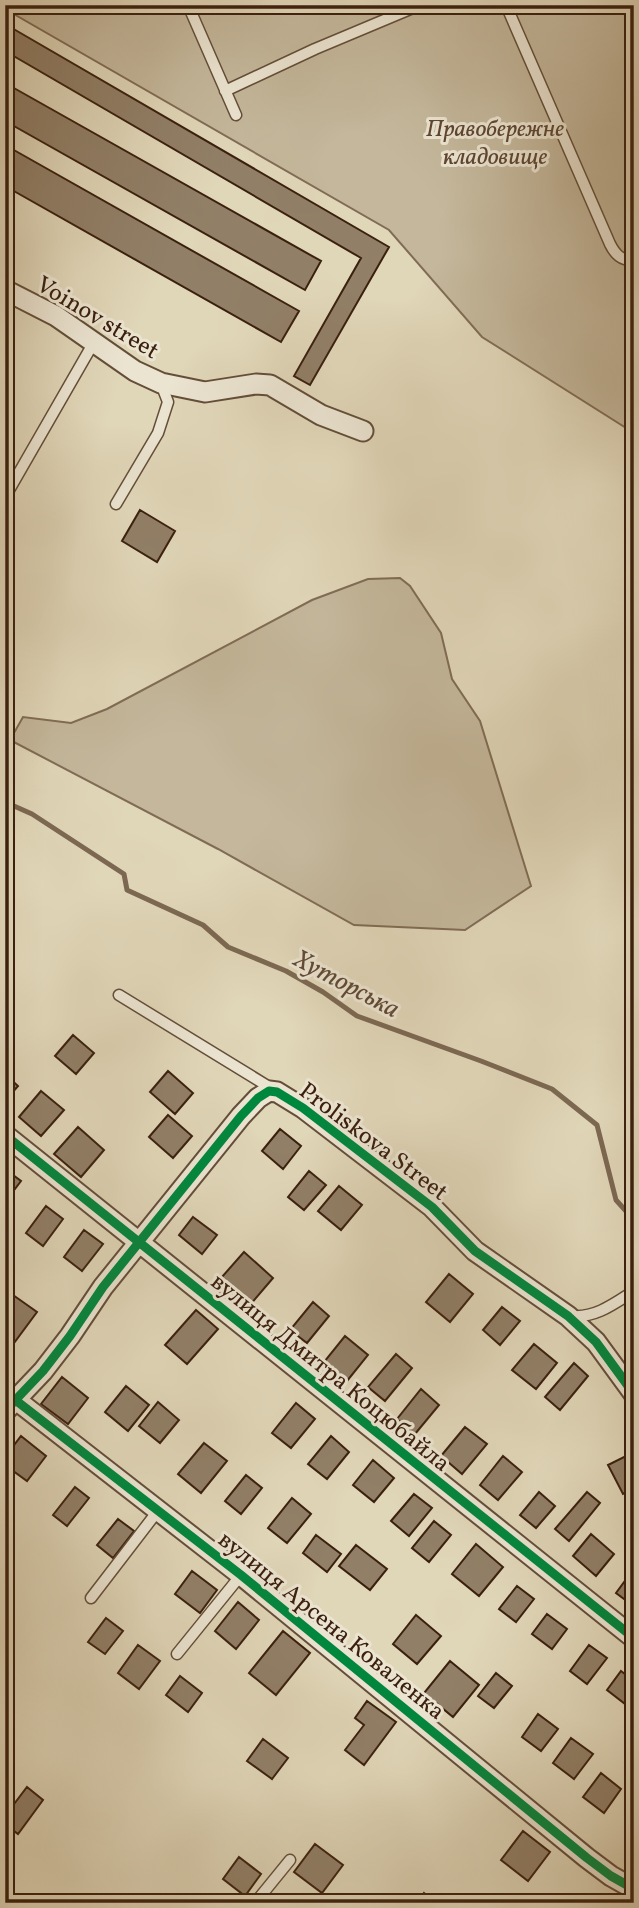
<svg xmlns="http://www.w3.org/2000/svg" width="639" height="1908" viewBox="0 0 639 1908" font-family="Vollkorn,serif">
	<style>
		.green { fill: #c4b79b; stroke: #806c55; stroke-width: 2 }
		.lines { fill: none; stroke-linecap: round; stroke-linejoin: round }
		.stream { stroke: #7c6852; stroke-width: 5 }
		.building { fill: #917f67; stroke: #3b200f; stroke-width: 2 }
		.service-casing { stroke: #644e39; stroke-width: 13 }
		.minor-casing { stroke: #644e39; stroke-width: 23 }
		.service { stroke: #ebe4d1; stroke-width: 10 }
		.minor { stroke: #ebe4d1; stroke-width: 19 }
		.cycleway-casing { stroke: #ebe4d1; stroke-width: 13 }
		.cycleway { stroke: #00873e; stroke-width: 9 }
		.labels { text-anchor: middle; stroke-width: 6; stroke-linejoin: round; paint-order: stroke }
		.park-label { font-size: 24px; font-style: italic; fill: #5d4632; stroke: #ebe4d1 }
		.street-label { font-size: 24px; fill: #3b200f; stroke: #ebe4d1 }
		.water-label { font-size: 26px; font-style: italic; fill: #614a36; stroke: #ebe4d1 }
	</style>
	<rect width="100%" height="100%" fill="#e0d6b8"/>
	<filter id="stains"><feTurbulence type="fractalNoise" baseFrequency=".00286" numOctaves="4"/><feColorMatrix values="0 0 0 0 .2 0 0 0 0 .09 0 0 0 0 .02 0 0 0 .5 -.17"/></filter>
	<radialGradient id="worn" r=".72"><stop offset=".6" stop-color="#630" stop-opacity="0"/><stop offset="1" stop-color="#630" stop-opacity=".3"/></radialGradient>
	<path class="green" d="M5 5H634V433L482 337 389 230 5 9Z
		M400 578 410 586 441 633 452 679 480 721 531 886 465 930 354 925 218 849 10 740 23 717 71 723 107 709 312 600 368 579Z"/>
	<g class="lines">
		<path class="stream" d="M5 802 32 814 124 874 127 890 203 925 228 947 286 971 323 992 357 1016 481 1061 552 1089 597 1125 616 1200 634 1220"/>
	</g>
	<path class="building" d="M5 24 389 247 310 385 294 376 361 258 5 51Z
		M5 83 321 261 305 290 5 121Z
		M5 145 299 311 281 342 5 186Z
		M140 510 175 531 157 562 122 541Z
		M73 1035 94 1053 76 1074 55 1056Z
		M168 1071 193 1093 175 1114 150 1092Z
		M5 1074 18 1086 5 1101Z
		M41 1091 64 1110 41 1136 19 1117Z
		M168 1115 192 1136 173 1158 149 1137Z
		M78 1127 104 1150 81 1177 54 1154Z
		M280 1129 301 1146 283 1169 262 1151Z
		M5 1169 21 1181 5 1202Z
		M309 1171 326 1185 304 1210 288 1197Z
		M339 1186 362 1205 341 1230 318 1211Z
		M46 1206 63 1219 43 1246 26 1233Z
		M193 1217 217 1235 202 1254 179 1235Z
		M84 1230 103 1244 82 1271 64 1257Z
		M244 1252 273 1278 244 1312 214 1286Z
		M449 1274 473 1294 450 1322 426 1302Z
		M13 1295 37 1312 14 1343 5 1336V1305Z
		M313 1302 329 1316 307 1343 290 1330Z
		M502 1307 520 1321 500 1345 483 1330Z
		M196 1310 218 1329 187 1364 165 1345Z
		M345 1336 368 1355 347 1381 324 1362Z
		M534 1344 557 1363 536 1389 512 1370Z
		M396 1354 412 1368 385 1401 368 1387Z
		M574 1363 588 1376 560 1410 545 1397Z
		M62 1377 88 1398 68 1424 41 1404Z
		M126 1386 149 1405 128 1431 105 1412Z
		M421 1389 439 1405 415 1434 397 1419Z
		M158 1402 179 1420 160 1443 139 1426Z
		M296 1403 315 1419 291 1448 272 1433Z
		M465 1427 487 1444 462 1474 441 1456Z
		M21 1436 46 1456 27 1481 5 1465V1457Z
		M331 1436 349 1452 327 1479 308 1464Z
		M204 1443 227 1461 201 1493 178 1474Z
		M630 1454 634 1461V1488L623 1494 608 1465Z
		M503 1456 522 1472 498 1500 480 1485Z
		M373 1460 394 1478 374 1502 353 1485Z
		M246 1475 262 1488 241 1514 225 1501Z
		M75 1487 89 1498 67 1526 53 1515Z
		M539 1492 555 1506 536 1528 520 1515Z
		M587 1492 600 1503 569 1541 555 1529Z
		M414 1494 432 1508 409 1536 391 1521Z
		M292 1498 311 1514 287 1543 268 1528Z
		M118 1519 134 1531 113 1558 97 1545Z
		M434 1521 451 1535 429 1562 412 1548Z
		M591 1534 614 1554 596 1576 573 1556Z
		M316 1535 341 1554 327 1572 303 1553Z
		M476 1544 503 1567 479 1596 452 1574Z
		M356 1545 387 1569 370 1590 339 1566Z
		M633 1570 634 1603 632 1605 616 1593Z
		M192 1571 217 1590 200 1613 175 1594Z
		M517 1586 534 1599 516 1622 499 1609Z
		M238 1602 259 1620 236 1649 215 1631Z
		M547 1614 567 1629 552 1649 532 1634Z
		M416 1615 441 1636 417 1664 393 1644Z
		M106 1618 123 1631 105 1654 88 1642Z
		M283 1631 310 1653 276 1695 249 1673Z
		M138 1645 160 1661 139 1689 118 1673Z
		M589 1645 607 1658 587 1684 570 1671Z
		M450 1661 479 1685 453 1717 424 1693Z
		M621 1671 634 1681V1701L629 1707 607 1690Z
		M496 1673 512 1686 494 1708 478 1696Z
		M180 1676 202 1693 188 1712 166 1695Z
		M367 1701 396 1722 364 1765 345 1750 364 1725 355 1718Z
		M538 1714 558 1729 541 1751 522 1737Z
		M571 1738 593 1754 574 1779 553 1763Z
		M263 1739 288 1758 272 1779 247 1761Z
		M601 1773 621 1789 604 1813 583 1797Z
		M27 1787 43 1800 18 1834 5 1824V1816Z
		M523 1831 550 1852 528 1881 501 1860Z
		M315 1844 343 1865 322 1893 294 1872Z
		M239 1857 261 1874 245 1896 223 1879Z
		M424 1893 437 1903H417Z"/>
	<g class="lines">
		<g class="service-casing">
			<path id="service" d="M188 5 236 115
				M506 5 610 244C615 254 621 261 634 260
				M225 91 315 49 420 5
				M5 497 94 342
				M116 504 158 433 168 402 161 384
				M119 995 274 1090
				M572 1316C596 1318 615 1303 634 1291
				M91 1598 157 1512
				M177 1654 241 1575
				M255 1903 290 1860"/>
		</g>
		<g class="minor-casing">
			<path id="minor" d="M5 290 56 316 135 371 161 383 205 392 256 384 270 385 321 415 363 431
				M5 1135 634 1638
				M6 1392 241 1575 587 1858 611 1876 634 1889
				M5 1411 43 1371 70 1336 103 1287 241 1116 258 1098 269 1091 277 1092 303 1108 432 1207 475 1251 568 1316 596 1342 634 1394"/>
		</g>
		<use href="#service" class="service"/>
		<use href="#minor" class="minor"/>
		<g class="cycleway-casing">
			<path id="cycleway" d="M5 1135 634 1638
				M5 1392 241 1575 587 1858 611 1876 634 1889
				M5 1411 43 1371 70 1336 103 1287 241 1116 258 1098 269 1091 277 1092 303 1108 432 1207 475 1251 568 1316 596 1342 634 1394"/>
		</g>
		<use href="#cycleway" class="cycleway"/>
	</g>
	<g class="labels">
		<g class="park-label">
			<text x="495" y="136">Правобережне<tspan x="495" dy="28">кладовище</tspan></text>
		</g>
		<g class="street-label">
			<text transform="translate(98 317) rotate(31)" y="8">Voinov street</text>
			<text transform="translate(374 1141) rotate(37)" y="8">Proliskova Street</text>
			<text transform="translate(331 1372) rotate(39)" y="8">вулиця Дмитра Коцюбайла</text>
			<text transform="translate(332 1625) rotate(39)" y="8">вулиця Арсена Коваленка</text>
		</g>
		<g class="water-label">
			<text transform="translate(347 983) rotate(28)" y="9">Хуторська</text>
		</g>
	</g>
	<rect width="639" height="1908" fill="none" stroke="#e0d6b8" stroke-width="28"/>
	<rect x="7" y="7" width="625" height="1894" fill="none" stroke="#3b200f" stroke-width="3.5"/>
	<rect x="14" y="14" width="611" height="1880" fill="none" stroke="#3b200f" stroke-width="2"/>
	<rect width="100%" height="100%" filter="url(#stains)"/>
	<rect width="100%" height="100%" fill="url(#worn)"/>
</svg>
